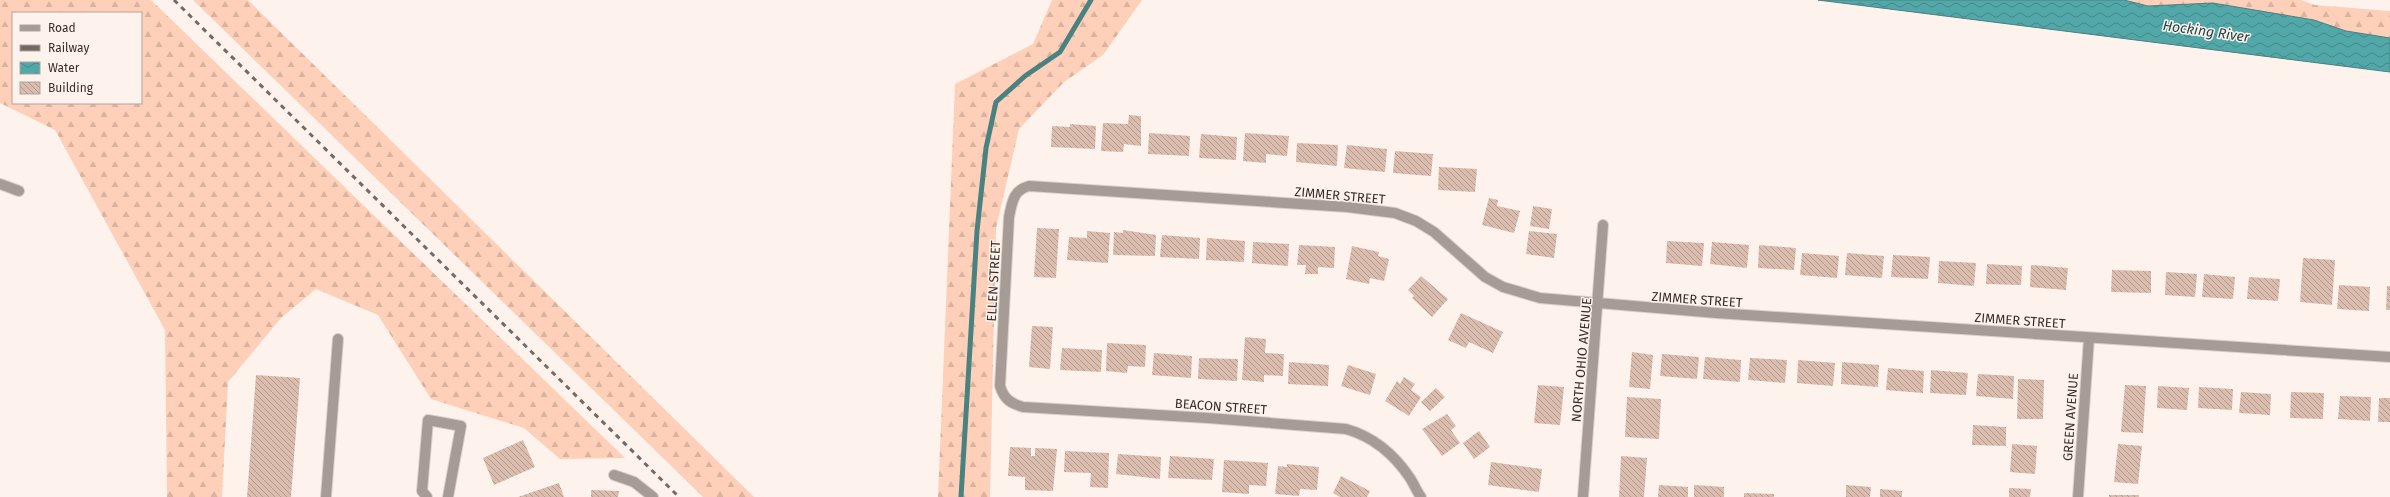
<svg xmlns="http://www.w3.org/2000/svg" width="2390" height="497" viewBox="0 0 2390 497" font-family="'Fira Sans',sans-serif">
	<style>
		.forest { fill: url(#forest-firs); fill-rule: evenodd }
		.water { fill: url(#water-waves); stroke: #4a8281 }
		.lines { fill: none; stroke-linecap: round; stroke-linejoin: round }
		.stream { stroke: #4a8281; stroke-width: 5 }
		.building { fill: url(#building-back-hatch) }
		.minor-casing { stroke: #dacfc9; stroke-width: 12 }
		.minor { stroke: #a79b95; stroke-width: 10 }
		.rail { stroke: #756963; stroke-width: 3; stroke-dasharray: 5 5; stroke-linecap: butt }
		.labels { text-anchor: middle; stroke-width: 3; stroke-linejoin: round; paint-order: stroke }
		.street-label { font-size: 13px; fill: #382d27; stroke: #fef2ec }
		.water-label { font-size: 14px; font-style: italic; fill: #1c4445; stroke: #fef2ec }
	</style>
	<defs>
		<pattern id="forest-firs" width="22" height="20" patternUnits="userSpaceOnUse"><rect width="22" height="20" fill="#fed0b9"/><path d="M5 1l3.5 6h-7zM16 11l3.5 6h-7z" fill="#dab39f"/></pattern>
		<pattern id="water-waves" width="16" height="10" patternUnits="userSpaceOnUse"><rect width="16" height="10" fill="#52a7a8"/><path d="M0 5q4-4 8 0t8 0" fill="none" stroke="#458889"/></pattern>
		<pattern id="building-back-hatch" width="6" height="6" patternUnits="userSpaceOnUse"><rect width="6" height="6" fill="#dabdaf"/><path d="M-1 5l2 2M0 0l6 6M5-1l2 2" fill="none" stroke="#b29a8e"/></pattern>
	</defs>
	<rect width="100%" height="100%" fill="#fef2ec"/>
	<path class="forest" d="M0 0H151L625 458 560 459 524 428 431 399 378 315 316 289 281 318 228 382 222 497H167L165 330 55 130 0 103ZM13 13H141V103H13Z
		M193 0H248L754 497H703Z
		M1052 0H1142L1103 55 1064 82 1019 129 996 228 990 497H938L955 84 1033 44Z
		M1818 0H2301L2315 5 2390 11V72Z"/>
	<path class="water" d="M1818 0H2124L2148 6 2213 3 2314 20 2346 31 2390 38V72Z"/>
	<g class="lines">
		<path class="stream" d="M961 497 977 231 986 148 996 102 1025 76 1060 52 1091 0"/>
	</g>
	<path class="building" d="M1129 115 1141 116V146L1124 144 1123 152 1101 151 1103 123 1128 124Z
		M1070 124 1096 126 1095 149 1051 147 1052 126 1070 127Z
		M1149 133 1190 136 1189 156 1148 154Z
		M1245 133 1289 136 1287 156 1266 154V163L1243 161Z
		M1201 134 1237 137 1236 160 1199 158Z
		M1297 143 1338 145 1337 166 1296 162Z
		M1347 145 1387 149 1385 172 1344 168Z
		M1395 151 1433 154 1431 176 1393 173Z
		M1439 167 1477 169 1475 192 1438 190Z
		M1489 198 1498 200 1497 206 1520 211 1514 233 1482 225Z
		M1533 206 1552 209 1549 229 1530 226Z
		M1037 228 1059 229 1056 278 1034 277Z
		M1123 230 1156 235 1155 256 1113 255 1114 232 1123 233Z
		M1087 231 1110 233 1108 263 1067 260 1069 237 1087 238Z
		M1529 231 1557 234 1554 258 1526 254Z
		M1162 235 1200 238 1199 259 1160 257Z
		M1207 238 1245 241 1244 262 1206 260Z
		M1667 241 1704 243 1702 266 1666 263Z
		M1253 242 1289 244 1288 266 1252 263Z
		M1712 242 1749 245 1747 268 1710 264Z
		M1299 245 1335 247 1334 268 1318 267V274H1305L1306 265H1297Z
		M1759 245 1796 248 1794 270 1758 268Z
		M1352 246 1379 252 1378 256 1389 259 1384 281 1370 278 1369 284 1346 279Z
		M1802 253 1839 256 1837 278 1800 275Z
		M1847 253 1884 256 1882 278 1845 275Z
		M1893 255 1930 257 1928 279 1891 277Z
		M2303 258 2335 260 2332 305 2300 302Z
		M1939 261 1976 263 1974 286 1938 283Z
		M1987 264 2022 266 2021 285 1986 284Z
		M2031 265 2068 268 2066 290 2030 287Z
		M2112 270 2151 271V293L2111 292Z
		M2166 272 2197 274 2195 297 2165 295Z
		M2204 274 2235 277 2233 299 2202 297Z
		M1421 276 1448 299 1432 317 1412 298 1414 296 1408 290Z
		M2249 277 2280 279 2278 301 2247 299Z
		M2339 285 2370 287 2369 311 2337 309Z
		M2387 286H2390V310H2386Z
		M1461 313 1503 332 1493 353 1469 342 1466 348 1448 340Z
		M1032 326 1053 327 1050 369 1029 367Z
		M1245 337 1266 339 1265 353 1284 354 1283 376 1264 375V382L1242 380Z
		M1107 343 1146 345 1145 367 1128 366 1127 373 1106 371Z
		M1062 348 1102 350 1101 372 1060 370Z
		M1632 352 1653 355 1650 389 1629 387Z
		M1154 353 1192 356 1191 378 1152 375Z
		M1662 354 1699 357 1697 379 1660 376Z
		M1705 357 1741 360 1740 382 1703 379Z
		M1199 358 1238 359 1237 381 1198 379Z
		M1750 358 1787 360 1785 383 1748 380Z
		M1798 360 1835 363 1833 386 1797 383Z
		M1289 362 1329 365 1328 386 1288 384Z
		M1842 362 1879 365 1878 387 1841 384Z
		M1348 365 1376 374 1370 395 1341 386Z
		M1888 368 1924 371 1923 393 1886 390Z
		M1931 370 1968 373 1966 395 1930 393Z
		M1978 374 2014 376 2013 399 1976 396Z
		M256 375 300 378 291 497H247Z
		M1404 377 1415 384 1411 390 1421 397 1409 416 1385 401 1397 381 1400 384Z
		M2018 379 2044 380 2043 419H2017Z
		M1538 385 1564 387 1560 425 1534 423Z
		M2125 385 2146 386 2143 433 2121 432Z
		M2158 386 2189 388 2187 410 2157 408Z
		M2199 387 2233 389 2232 410 2198 408Z
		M1436 388 1445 397 1430 411 1421 402Z
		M2241 392 2271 394 2270 415 2239 413Z
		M2291 392 2324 393 2323 419 2290 418Z
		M2340 396 2371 397 2370 421 2338 419Z
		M1627 397 1661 399 1659 439 1625 437Z
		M2379 398H2390V422H2378Z
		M1447 414 1456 426 1451 430 1460 443 1442 456 1422 429Z
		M1973 425 2006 427V446L1972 445Z
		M1479 431 1490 447 1474 459 1463 443Z
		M523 440 535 467 494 485 483 458Z
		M2012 444 2037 446 2035 474 2010 472Z
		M2118 444 2142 446 2138 484 2114 482Z
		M1010 447 1031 448V456H1035V448L1057 449 1053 491 1025 490V477L1008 476Z
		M1065 451 1109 453 1108 488 1090 487 1091 473 1064 472Z
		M1118 454 1161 457 1160 479 1116 474Z
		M1170 456 1214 459 1212 480 1168 478Z
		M1621 456 1647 458 1644 497H1619Z
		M1224 460 1268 463 1266 486 1249 485V494L1222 492Z
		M1491 462 1542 469 1539 492 1488 485Z
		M1287 464 1319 467 1317 490 1300 489 1299 496 1275 494 1278 466 1287 467Z
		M1341 476 1370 491 1367 497H1340L1333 493Z
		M559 483 564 497H518Z
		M1659 485 1688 487V497H1658Z
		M1694 485 1724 487V497H1694Z
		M1846 485 1871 487 1870 497H1846Z
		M2009 488 2031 489 2030 497H2009Z
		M1880 489 1902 491V497H1880Z
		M591 490 619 491 618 497H591Z
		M1744 493 1774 494V497H1744Z
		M2109 495H2139V497H2109Z"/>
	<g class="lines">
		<g class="minor-casing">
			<path id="minor" d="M0 184 19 191
				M614 475 634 482 653 497
				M326 497 338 339
				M427 497 422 491 428 420 461 426 448 497
				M1421 497C1417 492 1414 484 1410 478 1394 454 1374 437 1346 429L1208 418 1023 407C1010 403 1004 399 1000 386L1009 217C1012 203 1013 190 1029 186L1347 207 1395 213 1416 221 1434 232 1485 277 1503 287 1540 298 1716 313 2390 357
				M1583 497 1603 225
				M2078 497 2089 338"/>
		</g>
		<use href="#minor" class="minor"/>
		<path class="rail" d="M174 0 679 497"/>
	</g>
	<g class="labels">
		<g class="street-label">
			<text transform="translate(1340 195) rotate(5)" y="5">ZIMMER STREET</text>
			<text transform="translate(993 281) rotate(-87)" y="5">ELLEN STREET</text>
			<text transform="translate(1697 299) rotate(4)" y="5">ZIMMER STREET</text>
			<text transform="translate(2020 320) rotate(4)" y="5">ZIMMER STREET</text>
			<text transform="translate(1581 360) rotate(-85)" y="5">NORTH OHIO AVENUE</text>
			<text transform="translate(1221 406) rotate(4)" y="5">BEACON STREET</text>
			<text transform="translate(2070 417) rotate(-86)" y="5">GREEN AVENUE</text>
		</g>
		<g class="water-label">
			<text transform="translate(2206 31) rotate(8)" y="5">Hocking River</text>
		</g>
	</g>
	<rect x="12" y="12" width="130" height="92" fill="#fef2ec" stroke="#afa39d"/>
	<rect x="20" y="25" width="20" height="6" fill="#a79b95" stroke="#afa39d"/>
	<text x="48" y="32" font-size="12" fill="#382d27">Road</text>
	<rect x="20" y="45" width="20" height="6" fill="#756963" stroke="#afa39d"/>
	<text x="48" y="52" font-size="12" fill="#382d27">Railway</text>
	<rect x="20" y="62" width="20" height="12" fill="url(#water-waves)" stroke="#afa39d"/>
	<text x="48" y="72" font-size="12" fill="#382d27">Water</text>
	<rect x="20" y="82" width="20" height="12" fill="url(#building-back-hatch)" stroke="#afa39d"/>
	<text x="48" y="92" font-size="12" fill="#382d27">Building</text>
</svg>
